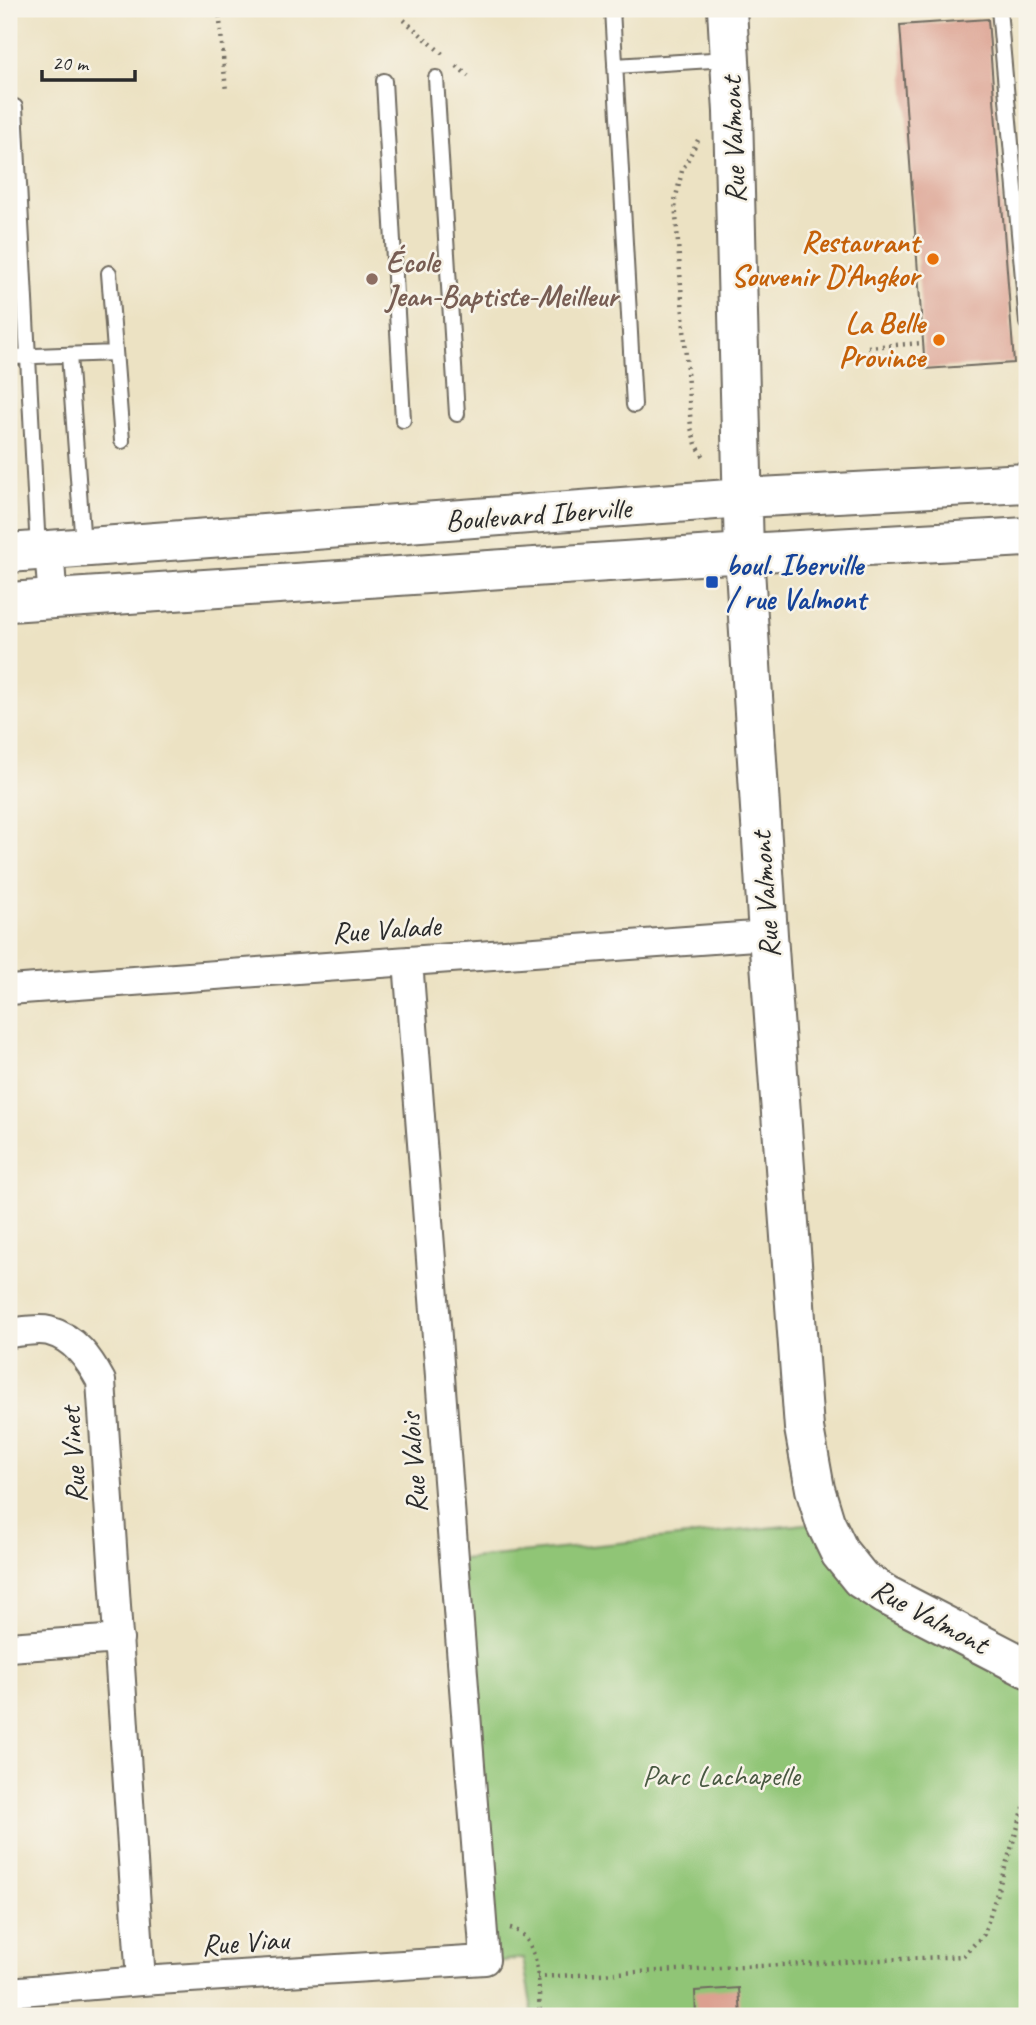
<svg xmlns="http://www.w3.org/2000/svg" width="1036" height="2025" viewBox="0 0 1036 2025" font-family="Caveat,sans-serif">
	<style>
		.green { fill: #90c576; stroke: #5e7850; stroke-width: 2 }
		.building { fill: #dca090 }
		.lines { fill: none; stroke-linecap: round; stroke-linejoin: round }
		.lane-casing { stroke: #6f6b60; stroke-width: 18 }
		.street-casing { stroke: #6f6b60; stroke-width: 32 }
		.secondary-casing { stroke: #6f6b60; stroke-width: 42 }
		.path { stroke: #6f6b60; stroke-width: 4.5; stroke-dasharray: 2 5; stroke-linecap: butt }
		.lane { stroke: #fff; stroke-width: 14 }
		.street { stroke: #fff; stroke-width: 28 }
		.secondary { stroke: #fff; stroke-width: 38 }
		.food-dot { fill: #e8710a; stroke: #f7f3e8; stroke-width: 2.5 }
		.education-dot { fill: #8d6e63; stroke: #f7f3e8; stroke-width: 2.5 }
		.transit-dot { fill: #1a4fb4; stroke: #f7f3e8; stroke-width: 2.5 }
		.labels { text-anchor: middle; stroke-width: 5; stroke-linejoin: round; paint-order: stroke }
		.street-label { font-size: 30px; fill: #2b2b2b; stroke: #f7f3e8 }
		.food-label { font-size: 30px; font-weight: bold; fill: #c56008; stroke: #f7f3e8; text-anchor: end }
		.education-label { font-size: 30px; font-weight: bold; fill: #785e54; stroke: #f7f3e8; text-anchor: start }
		.transit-label { font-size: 30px; font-weight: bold; fill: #164399; stroke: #f7f3e8; text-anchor: start }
		.park-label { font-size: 30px; fill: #495942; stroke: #f7f3e8 }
	</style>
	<rect width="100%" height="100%" fill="#f7f3e8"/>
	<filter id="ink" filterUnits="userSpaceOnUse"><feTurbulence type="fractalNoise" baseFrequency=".0143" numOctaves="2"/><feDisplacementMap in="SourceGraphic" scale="14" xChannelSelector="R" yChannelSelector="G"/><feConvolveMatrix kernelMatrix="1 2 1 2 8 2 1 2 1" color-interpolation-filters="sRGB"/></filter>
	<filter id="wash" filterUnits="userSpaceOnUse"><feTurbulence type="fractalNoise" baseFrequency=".00686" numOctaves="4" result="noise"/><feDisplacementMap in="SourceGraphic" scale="28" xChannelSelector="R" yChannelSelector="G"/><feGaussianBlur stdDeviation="1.57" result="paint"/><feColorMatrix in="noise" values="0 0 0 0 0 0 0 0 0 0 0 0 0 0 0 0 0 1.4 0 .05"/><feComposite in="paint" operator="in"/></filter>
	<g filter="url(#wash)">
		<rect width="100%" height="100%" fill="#ece2c3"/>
		<path class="green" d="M825 1522 840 1553 1027 1668V2016H533L523 1958 485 1964 453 1560Z"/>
		<g id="blocks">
			<path class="building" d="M988 19 1014 363 925 369 900 25Z
				M739 1988 741 2016H696L695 1991Z"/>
		</g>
	</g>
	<g filter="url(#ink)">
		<use href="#blocks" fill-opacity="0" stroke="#6f6b60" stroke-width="2"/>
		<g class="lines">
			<g class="lane-casing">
				<path id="lane" d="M612 9 634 405
					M999 9 1027 323
					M615 66 728 59
					M436 78 457 414
					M384 81 403 420
					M15 107 38 550
					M109 273 122 441
					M69 355 83 546
					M9 357 115 353"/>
			</g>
			<g class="street-casing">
				<path id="street" d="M49 550 53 600
					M9 990 768 935
					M9 1333C21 1332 37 1328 49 1331 75 1338 89 1359 101 1381L141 1981
					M9 1647 119 1639
					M9 1992 141 1981 485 1960 408 961"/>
			</g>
			<g class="secondary-casing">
				<path id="secondary" d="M727 9 733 112 744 553 768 935 804 1428 815 1489 825 1522 840 1553 861 1579 886 1595 1027 1668
					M9 553 742 498 1027 483
					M9 602 744 553 1027 537"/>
			</g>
			<path class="path" d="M219 9 226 92
				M404 20 445 56
				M457 66 468 76
				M698 140 682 171 675 201 691 428 696 444 705 459
				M868 347 923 343
				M510 1928C542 1936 538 1989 540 2016
				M537 1977 963 1956 984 1934 1027 1798"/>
			<use href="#lane" class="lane"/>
			<use href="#street" class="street"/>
			<use href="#secondary" class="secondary"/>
		</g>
	</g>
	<g class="food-dot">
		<circle cx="933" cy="259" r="7"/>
		<circle cx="939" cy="340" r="7"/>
	</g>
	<circle class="education-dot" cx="372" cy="279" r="7"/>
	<rect class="transit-dot" x="705" y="575" width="14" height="14" rx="3.5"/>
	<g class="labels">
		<g class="street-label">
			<text transform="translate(733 140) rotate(-92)" y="10">Rue Valmont</text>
			<text transform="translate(538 514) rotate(-4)" y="10">Boulevard Iberville</text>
			<text transform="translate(765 895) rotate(-94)" y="10">Rue Valmont</text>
			<text transform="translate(386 929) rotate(-4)" y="10">Rue Valade</text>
			<text transform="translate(73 1455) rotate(-94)" y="10">Rue Vinet</text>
			<text transform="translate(413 1463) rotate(-94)" y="10">Rue Valois</text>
			<text transform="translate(930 1616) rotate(28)" y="10">Rue Valmont</text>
			<text transform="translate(245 1942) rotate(-4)" y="10">Rue Viau</text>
		</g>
		<g class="food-label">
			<text x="919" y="252">Restaurant<tspan x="919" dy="34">Souvenir D'Angkor</tspan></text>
			<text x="925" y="333">La Belle<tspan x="925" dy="34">Province</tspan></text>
		</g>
		<g class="education-label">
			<text x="386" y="272">École<tspan x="386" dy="34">Jean-Baptiste-Meilleur</tspan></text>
		</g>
		<g class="transit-label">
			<text x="726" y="575">boul. Iberville<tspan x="726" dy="34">/ rue Valmont</tspan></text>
		</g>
		<g class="park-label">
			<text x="721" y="1785">Parc Lachapelle</text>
		</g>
	</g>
	<rect width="1036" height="2025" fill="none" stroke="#f7f3e8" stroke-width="35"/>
	<path d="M42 70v10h93v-10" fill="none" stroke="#2b2b2b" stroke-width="3.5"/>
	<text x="52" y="70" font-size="21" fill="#2b2b2b" stroke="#f7f3e8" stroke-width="5" paint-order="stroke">20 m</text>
</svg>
